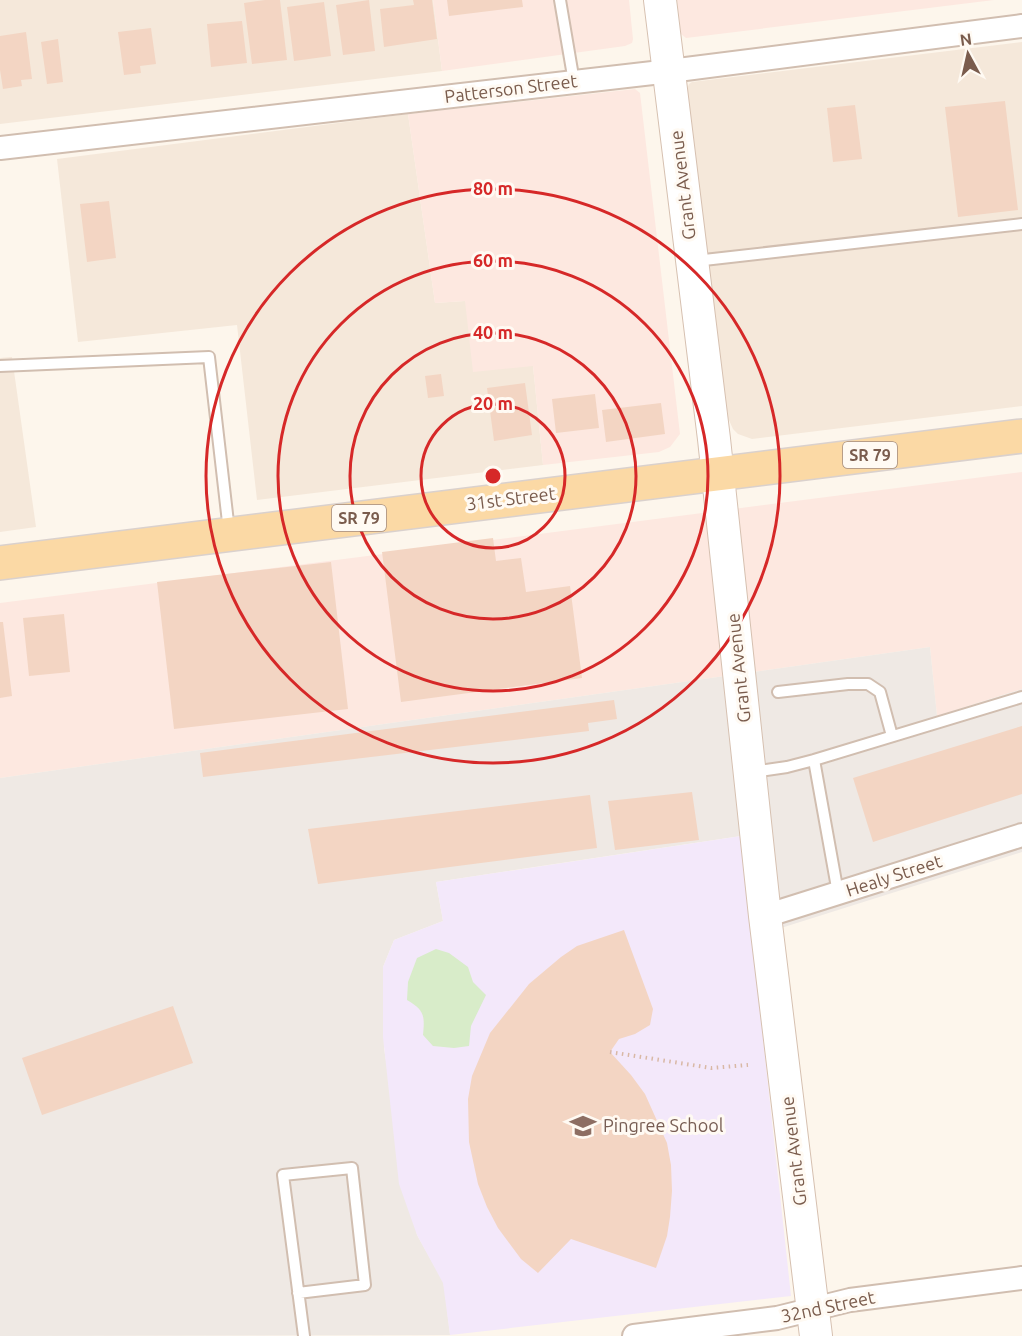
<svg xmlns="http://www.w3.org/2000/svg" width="1022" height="1336" viewBox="0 0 1022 1336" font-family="Ubuntu,sans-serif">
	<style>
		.residential { fill: #f5e8da }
		.commercial { fill: #fde8e0 }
		.industrial { fill: #efe9e4 }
		.education { fill: #f3e8fa }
		.green { fill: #d8ecc9 }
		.building { fill: #f3d5c3 }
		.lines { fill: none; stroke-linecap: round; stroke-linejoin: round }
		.lane-casing { stroke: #d1beb0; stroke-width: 14 }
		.street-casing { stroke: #d1beb0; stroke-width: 26 }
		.secondary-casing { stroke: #d6c0b0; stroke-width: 34 }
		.primary-casing { stroke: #dad1cd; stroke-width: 36 }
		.path { stroke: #d9b8a5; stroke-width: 4; stroke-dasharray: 1.5 4.5; stroke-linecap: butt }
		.lane { stroke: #fff; stroke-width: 10 }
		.street { stroke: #fff; stroke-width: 22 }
		.secondary { stroke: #fff; stroke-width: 32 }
		.primary { stroke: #fbd9a5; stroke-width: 33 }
		.ring { fill: none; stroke: #d62828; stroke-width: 3 }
		.labels { text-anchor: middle; stroke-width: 6; stroke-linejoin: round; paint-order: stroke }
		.shield { fill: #fffaf3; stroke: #a28b7f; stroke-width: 1.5 }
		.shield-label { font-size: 16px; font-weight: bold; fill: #7a5c4d }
		.street-label { font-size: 18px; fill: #7a5c4d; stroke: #fffaf3 }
		.education-label { font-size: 18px; fill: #785e54; stroke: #fffaf3; text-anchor: start }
		.centre { fill: #d62828; stroke: #fffaf3; stroke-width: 3 }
		.ring-label { font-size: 18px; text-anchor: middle; font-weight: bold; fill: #d62828; stroke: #fffaf3; stroke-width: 6; stroke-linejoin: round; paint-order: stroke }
	</style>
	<rect width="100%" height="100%" fill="#fdf6ec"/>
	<path class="residential" d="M0 0H433L442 71 0 124Z
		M1022 42V406L752 439 738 434 733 429 728 418 687 89 689 84 692 82Z
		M408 114 435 303 465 301 533 366 543 465 257 500 237 325 78 342 57 159Z
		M12 357 36 527 0 532V358Z"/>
	<path class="commercial" d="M433 0H629L633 39 632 43 625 46 442 71Z
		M677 0H994L686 38 681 34Z
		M635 89 640 93 680 434 670 447 659 452 543 465 533 366 473 372 465 301 435 303 408 114Z
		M1022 472V689L937 716 930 647 0 778V603Z"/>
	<path class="industrial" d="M930 647 937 716 1022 689V852L781 928 767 832 436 882 443 921 394 940 383 967 384 1049 417 1235 444 1283 450 1335 0 1336V778Z"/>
	<path class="education" d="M741 836 791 1296 450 1335 443 1283 417 1235 399 1184 383 1037V967L394 940 443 921 436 882Z"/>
	<path class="green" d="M436 949 449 953 468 967 473 982 486 995 471 1026 469 1046 454 1048 433 1046 423 1035C425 1015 424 1010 407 1000L408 982 417 958Z"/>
	<path class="building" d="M265 0H280L287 60 252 64 244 3Z
		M369 0 375 51 343 55 336 5Z
		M413 0H432L437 39 384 47 380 9 414 5Z
		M447 0H522L523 7 449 16Z
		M324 2 331 56 294 61 287 7Z
		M242 21 247 63 211 67 207 24Z
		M151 28 156 64 140 66 141 73 124 75 118 32Z
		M26 32 32 79 21 80 22 86 3 89 0 70V36Z
		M58 39 63 82 47 84 41 42Z
		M1005 101 1018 210 958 217 945 107Z
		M855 105 862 159 833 162 827 108Z
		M109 201 116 258 87 262 80 204Z
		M441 374 444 396 428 398 425 376Z
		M525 383 532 435 494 441 487 388Z
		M595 394 599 428 556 433 552 399Z
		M661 403 665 434 606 442 602 410Z
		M493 538 496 561 521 558 526 592 570 586 582 678 401 702 382 552Z
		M331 562 348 709 174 729 157 582Z
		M64 614 70 672 29 676 23 618Z
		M0 622H3L12 696 0 698Z
		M614 700 617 719 588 723 589 731 203 777 200 753Z
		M1022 726V794L873 842 853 778Z
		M692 792 699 840 615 850 608 801Z
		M590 795 597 848 318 884 308 829Z
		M624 930 653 1009 650 1025 635 1034 619 1039 610 1052 631 1075 645 1094 667 1143 671 1165 672 1191 670 1217 667 1236 656 1268 571 1239 538 1273 521 1259 498 1228 487 1207 478 1184 469 1142 468 1099 472 1076 490 1033 529 984 561 957 577 946Z
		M173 1006 193 1063 42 1115 22 1058Z"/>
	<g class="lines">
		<g class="lane-casing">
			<path id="lane" d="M560 0 574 82
				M695 261 1022 224
				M0 366 209 357 229 531
				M778 692 848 684H868L880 692 892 736
				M814 760 838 893
				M753 772 787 767 814 760 1022 697
				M298 1293 365 1285 352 1168 283 1175 304 1336"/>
		</g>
		<g class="street-casing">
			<path id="street" d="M0 148 670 71 1022 26
				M765 916 1022 835
				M634 1336 777 1318 850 1300 1022 1278"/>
		</g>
		<g class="secondary-casing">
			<path id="secondary" d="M660 0 714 439 765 916 816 1336"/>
		</g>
		<g class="primary-casing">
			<path id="primary" d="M0 563 1022 436"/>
		</g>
		<path class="path" d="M610 1052 711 1068 748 1065"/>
		<use href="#lane" class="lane"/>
		<use href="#street" class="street"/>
		<use href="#secondary" class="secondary"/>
		<use href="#primary" class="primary"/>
	</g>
	<g class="ring">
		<circle cx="493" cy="476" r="72"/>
		<circle cx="493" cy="476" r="143"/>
		<circle cx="493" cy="476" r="215"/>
		<circle cx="493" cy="476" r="287"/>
	</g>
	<defs>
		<g id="school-bare" transform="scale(2.07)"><path d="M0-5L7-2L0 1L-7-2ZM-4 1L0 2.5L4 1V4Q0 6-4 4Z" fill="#8d6e63" stroke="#fffaf3" stroke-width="2.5" paint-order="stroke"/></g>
	</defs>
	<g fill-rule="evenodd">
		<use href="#school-bare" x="583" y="1126"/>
	</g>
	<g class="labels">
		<g class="shield">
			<rect x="843" y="442" width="54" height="26" rx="4.5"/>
			<rect x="332" y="505" width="54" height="26" rx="4.5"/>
		</g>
		<g class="shield-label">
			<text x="870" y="461">SR 79</text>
			<text x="359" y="524">SR 79</text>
		</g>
		<g class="street-label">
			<text transform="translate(511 89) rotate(-7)" y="6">Patterson Street</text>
			<text transform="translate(683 185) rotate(-97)" y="6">Grant Avenue</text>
			<text transform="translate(511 499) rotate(-7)" y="6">31st Street</text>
			<text transform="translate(739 668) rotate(-96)" y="6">Grant Avenue</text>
			<text transform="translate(894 876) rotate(-18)" y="6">Healy Street</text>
			<text transform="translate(794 1151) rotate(-97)" y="6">Grant Avenue</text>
			<text transform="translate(828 1307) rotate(-12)" y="6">32nd Street</text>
		</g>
		<g class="education-label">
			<text x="603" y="1132">Pingree School</text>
		</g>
	</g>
	<circle cx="493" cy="476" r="9" class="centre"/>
	<g class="ring-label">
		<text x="493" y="195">80 m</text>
		<text x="493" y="267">60 m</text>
		<text x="493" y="339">40 m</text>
		<text x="493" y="410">20 m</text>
	</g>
	<g transform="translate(968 54) rotate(352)" stroke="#fffaf3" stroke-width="4.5" paint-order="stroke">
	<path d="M0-4.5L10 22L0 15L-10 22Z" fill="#7a5c4d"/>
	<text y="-9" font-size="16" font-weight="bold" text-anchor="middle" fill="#7a5c4d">N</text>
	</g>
</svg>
